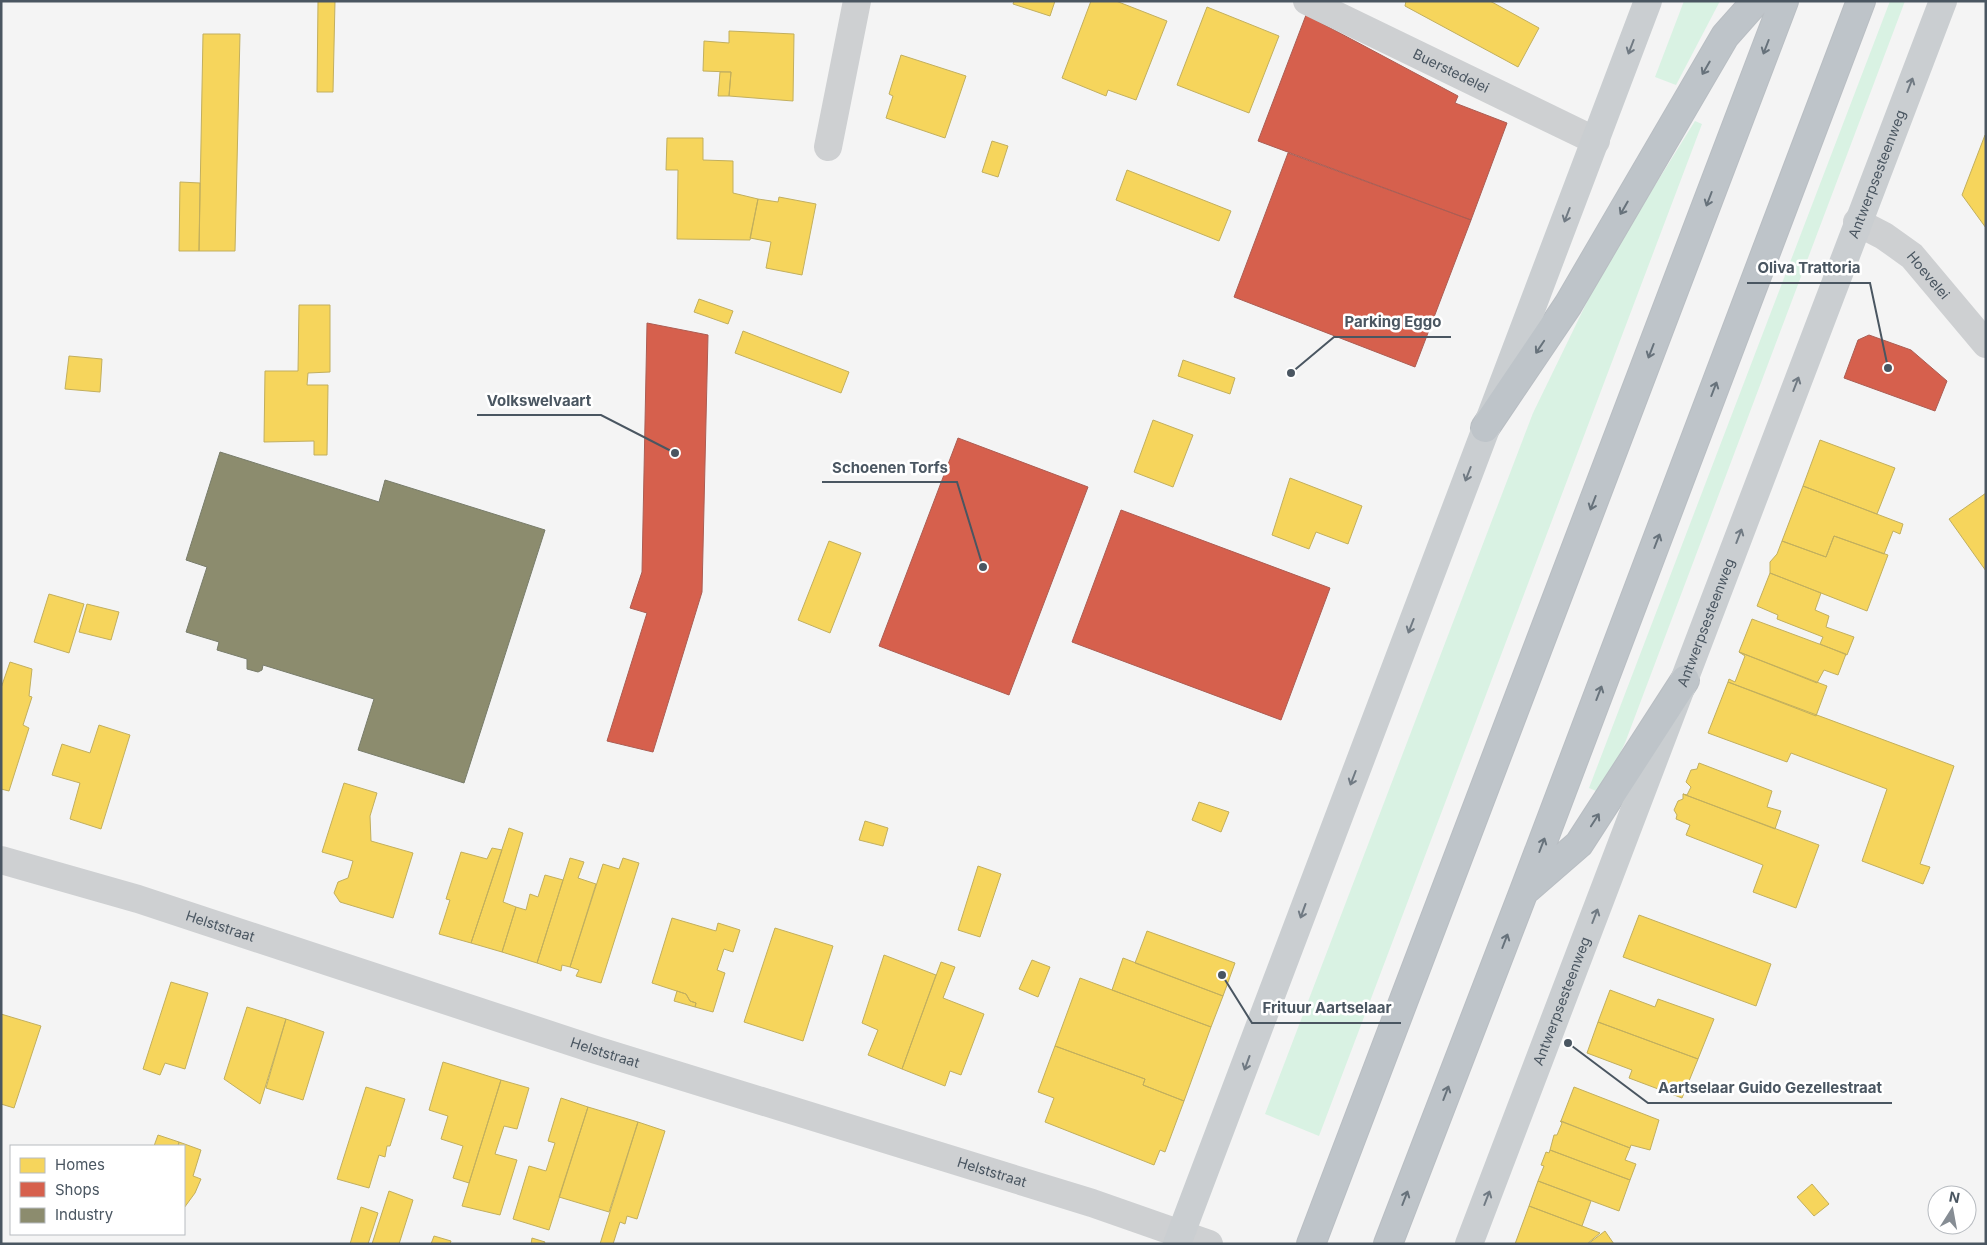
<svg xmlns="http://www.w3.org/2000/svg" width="1987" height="1245" viewBox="0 0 1987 1245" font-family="Inter,sans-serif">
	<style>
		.green { fill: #d9f2e3 }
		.homes { fill: #f6d55c; stroke: #c2af5e }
		.shops { fill: #d6604d; stroke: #ac5d53 }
		.industry { fill: #8c8c6e; stroke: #787c6a }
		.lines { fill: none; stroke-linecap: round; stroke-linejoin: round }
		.highway-casing { stroke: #b9bec3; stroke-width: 30 }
		.minor { stroke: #ced0d2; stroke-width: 28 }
		.major { stroke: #caced1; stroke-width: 28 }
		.highway { stroke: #bec4c9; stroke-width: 28 }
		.oneway { stroke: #707a83 }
		.oneway2 { stroke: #67727b }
		.labels { text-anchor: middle; stroke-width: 5; stroke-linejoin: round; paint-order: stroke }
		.street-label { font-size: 14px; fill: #4a5661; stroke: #fff }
		.leader { fill: none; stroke: #4a5661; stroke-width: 2 }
		.callout-dot { fill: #4a5661; stroke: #fff; stroke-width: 2 }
		.callout-label { font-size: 15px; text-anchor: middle; font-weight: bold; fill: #4a5661; stroke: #fff; stroke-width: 5; stroke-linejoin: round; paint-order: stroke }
	</style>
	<rect width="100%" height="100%" fill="#f4f4f4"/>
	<path class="green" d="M1684 1H1720L1676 85 1655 77Z
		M1890 1H1905L1625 743 1601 793 1589 788Z
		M1695 121 1702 124 1319 1136 1265 1114 1533 413 1603 269Z"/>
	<path class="homes" d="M318 1H335L333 92H317Z
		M1014 1H1055L1050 16 1013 4Z
		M1091 1H1116L1167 21 1136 100 1108 90 1106 96 1062 78Z
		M1406 1H1490L1539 28 1518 67 1405 6Z
		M1207 7 1279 36 1249 113 1177 85Z
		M729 31 794 34 793 101 729 96 731 72 703 71 704 41 729 43Z
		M203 34H240L235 251H199Z
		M901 55 966 76 945 138 886 118 893 96 889 94Z
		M720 72H731L729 96H718Z
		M1985 135H1986V228L1962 195Z
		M667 138H703V160L733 161V193L758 199 750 240 677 239 678 170H666Z
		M992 141 1008 146 998 177 982 172Z
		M1127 170 1231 211 1219 241 1116 200Z
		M180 182 200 183 199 251H179Z
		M779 197 816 204 802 275 766 268 771 242 750 238 758 199 778 202Z
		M699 299 733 311 728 324 694 312Z
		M299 305H330V372L308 373 307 385H328L327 455H314V441L264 442 265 371H298Z
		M743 331 849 372 841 393 735 353Z
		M69 356 102 359 100 392 65 389Z
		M1183 360 1235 378 1230 394 1178 376Z
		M1153 420 1193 435 1173 487 1134 472Z
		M1820 440 1895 468 1877 514 1803 486Z
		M1290 478 1362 506 1348 544 1316 532 1309 549 1272 535Z
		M1803 486 1903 524 1900 534 1893 531 1884 554 1834 536 1826 557 1782 541Z
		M1986 493V571L1949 519Z
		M1834 536 1888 555 1867 611 1770 573V562L1777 554 1782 541 1826 557Z
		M829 541 861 553 830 633 798 620Z
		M1770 573 1821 593 1815 610 1829 616 1826 627 1854 637 1847 655 1820 644 1823 637 1777 619 1778 615 1757 606Z
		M49 594 84 604 69 653 34 642Z
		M87 604 119 612 111 640 79 632Z
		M1752 619 1846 654 1838 675 1824 670 1817 683 1739 652Z
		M1739 652 1827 686 1816 716 1728 682 1729 679 1735 682 1745 656Z
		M10 662 32 669 29 696 32 697 23 725 29 728 9 791 1 789V688Z
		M1728 682 1954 766 1920 864 1930 867 1923 884 1862 861 1887 789 1791 753 1787 762 1708 733Z
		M99 725 130 735 101 829 70 819 80 783 52 775 62 744 90 753Z
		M1699 763 1772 791 1767 807 1781 811 1775 829 1683 794 1687 795 1691 787 1686 782 1691 770 1697 769Z
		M344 783 377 793 370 816 371 841 413 853 393 918 340 902 334 893 338 882 348 878 353 861 322 852Z
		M1683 794 1819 845 1796 908 1753 892 1763 865 1686 835 1690 825 1676 819 1677 815 1674 810 1678 801 1683 799Z
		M1199 802 1229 812 1221 832 1192 820Z
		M865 821 888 828 883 846 859 840Z
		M509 828 523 833 503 902 516 907 502 952 471 943Z
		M492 848 502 850 471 943 439 934 450 900 446 899 461 852 487 859Z
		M570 858 584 862 578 878 596 884 570 967 562 965 561 971 537 963Z
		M623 858 639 863 601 983 576 976 579 970 570 967 603 864 619 869Z
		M978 866 1001 874 980 937 958 930Z
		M545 875 563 880 537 963 502 952 516 907 526 910 530 894 538 897Z
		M1639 915 1771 964 1756 1006 1623 957Z
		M672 918 716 931 718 923 740 930 733 952 724 949 717 970 725 973 713 1012 695 1007 696 1003 690 1001 686 994 652 983Z
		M775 928 833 946 803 1041 744 1022Z
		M1147 931 1235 963 1223 996 1135 963Z
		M884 955 936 975 902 1069 868 1055 878 1030 862 1023Z
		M1123 958 1223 996 1211 1027 1112 990Z
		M1032 960 1050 967 1038 997 1019 989Z
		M941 962 955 967 943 998 984 1014 961 1075 950 1071 945 1086 902 1069Z
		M1080 978 1211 1027 1184 1101 1143 1085 1145 1079 1055 1046Z
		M171 982 208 993 185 1069 165 1063 160 1075 143 1069Z
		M1610 990 1655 1007 1658 999 1714 1019 1698 1059 1598 1022Z
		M677 991 686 994 690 1001 696 1003 695 1007 674 1001Z
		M247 1007 286 1019 260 1104 224 1079Z
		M1 1014 41 1026 14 1108 1 1104Z
		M286 1019 324 1032 303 1100 266 1088Z
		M1598 1022 1698 1059 1682 1098 1629 1078 1632 1070 1587 1053Z
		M1055 1046 1145 1079 1143 1085 1184 1101 1165 1152 1160 1150 1154 1165 1045 1122 1054 1098 1038 1092Z
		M443 1062 501 1080 469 1183 453 1178 463 1146 441 1139 448 1116 429 1110Z
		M501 1080 529 1088 517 1129 504 1126 495 1154 517 1160 500 1215 462 1206Z
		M366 1087 405 1099 390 1146H387L385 1157 379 1155 369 1188 337 1179Z
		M1574 1087 1659 1120 1650 1150 1631 1145 1630 1148 1561 1121Z
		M561 1098 588 1107 549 1230 513 1219 529 1166 546 1171 555 1143 548 1141Z
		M588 1107 638 1122 609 1212 559 1197Z
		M1560 1121 1630 1148 1625 1160 1636 1164 1630 1180 1550 1150 1554 1135H1557L1562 1123Z
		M638 1122 665 1131 637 1219 627 1216 625 1224 620 1222 613 1244H600Z
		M158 1135 179 1142 178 1146H154Z
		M179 1142 201 1150 193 1176 201 1179 195 1193 184 1208V1146H178Z
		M1550 1150 1630 1180 1619 1211 1538 1181 1544 1166 1541 1165 1546 1152 1549 1153Z
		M1538 1181 1591 1201 1582 1226 1529 1206Z
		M1812 1184 1829 1204 1814 1216 1797 1197Z
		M389 1191 413 1200 399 1244H372Z
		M1529 1206 1582 1226 1600 1233 1587 1244H1515Z
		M361 1207 378 1213 368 1244H350Z
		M1605 1231 1614 1244H1588Z
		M434 1236 451 1241 450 1244H431Z
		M532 1238 545 1242 544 1244H531Z"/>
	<path class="shops" d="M1306 15 1458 96 1455 103 1507 123 1471 220 1258 141Z
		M1288 153 1471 220 1415 367 1234 297Z
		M647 323 708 335 702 592 653 752 607 741 647 613 630 608 642 572Z
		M1869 335 1911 350 1947 381 1935 411 1844 378 1858 340Z
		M958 438 1088 487 1009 695 879 646Z
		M1121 510 1330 588 1281 720 1072 642Z"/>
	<path class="industry" d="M220 452 379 502 385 480 545 530 464 783 358 750 374 699 263 665 262 670 258 672 247 669V659L217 650 219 642 186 632 207 567 186 560Z"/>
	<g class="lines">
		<g class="highway-casing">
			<path id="highway" d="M1485 428 1568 305 1725 36 1756 1
				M1526 890 1579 844 1685 680
				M1311 1244 1784 1
				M1388 1244 1524 891 1861 1"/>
		</g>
		<g class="minor">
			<path id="s1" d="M1307 1 1596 141"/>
			<path d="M828 147 857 1"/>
			<path id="s2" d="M1857 222 1884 236 1912 256 1986 344"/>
			<path id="s3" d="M1 860 138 899 596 1050 1092 1203 1209 1244"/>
		</g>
		<g class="major">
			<path d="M1177 1244 1648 1"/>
			<path id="s4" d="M1469 1244 1943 1"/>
		</g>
		<use href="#highway" class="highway"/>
	</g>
	<defs><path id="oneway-shaft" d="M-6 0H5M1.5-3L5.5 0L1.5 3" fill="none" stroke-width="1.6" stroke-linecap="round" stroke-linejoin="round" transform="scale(1.25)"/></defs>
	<g class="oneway">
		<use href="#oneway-shaft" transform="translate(1631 47) rotate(111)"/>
		<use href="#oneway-shaft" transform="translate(1910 85) rotate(-69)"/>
		<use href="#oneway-shaft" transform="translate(1567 215) rotate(111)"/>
		<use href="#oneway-shaft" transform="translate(1796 384) rotate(-69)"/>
		<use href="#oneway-shaft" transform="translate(1468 474) rotate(111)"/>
		<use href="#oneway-shaft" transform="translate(1739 536) rotate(-69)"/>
		<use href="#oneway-shaft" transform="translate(1411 626) rotate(111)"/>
		<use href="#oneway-shaft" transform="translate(1353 778) rotate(111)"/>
		<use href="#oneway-shaft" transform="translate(1303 911) rotate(110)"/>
		<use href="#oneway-shaft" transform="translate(1595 916) rotate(-69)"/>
		<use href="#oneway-shaft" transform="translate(1247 1063) rotate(110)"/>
		<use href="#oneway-shaft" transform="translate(1487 1198) rotate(-69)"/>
	</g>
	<g class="oneway2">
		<use href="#oneway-shaft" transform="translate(1766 47) rotate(111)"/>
		<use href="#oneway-shaft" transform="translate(1706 68) rotate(120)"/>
		<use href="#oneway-shaft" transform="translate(1709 199) rotate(111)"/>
		<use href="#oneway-shaft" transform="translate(1624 208) rotate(120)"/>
		<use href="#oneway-shaft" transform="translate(1540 347) rotate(124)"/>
		<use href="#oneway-shaft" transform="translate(1651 351) rotate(111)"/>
		<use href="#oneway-shaft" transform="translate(1714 389) rotate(-69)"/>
		<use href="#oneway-shaft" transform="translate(1593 503) rotate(111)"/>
		<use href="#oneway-shaft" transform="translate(1657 541) rotate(-69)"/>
		<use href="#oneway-shaft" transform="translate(1599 693) rotate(-69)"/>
		<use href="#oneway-shaft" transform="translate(1595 820) rotate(-57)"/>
		<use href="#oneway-shaft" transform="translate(1542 845) rotate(-69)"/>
		<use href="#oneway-shaft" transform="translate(1505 941) rotate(-69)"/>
		<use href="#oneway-shaft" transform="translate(1446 1093) rotate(-69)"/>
		<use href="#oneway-shaft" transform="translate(1405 1198) rotate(-69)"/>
	</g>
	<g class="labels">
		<g class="street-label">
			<text dy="5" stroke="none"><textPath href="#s1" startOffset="160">Buerstedelei</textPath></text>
			<text dy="5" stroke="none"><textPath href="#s4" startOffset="1145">Antwerpsesteenweg</textPath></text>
			<text dy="5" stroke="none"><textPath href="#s2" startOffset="90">Hoevelei</textPath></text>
			<text dy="5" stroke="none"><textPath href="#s4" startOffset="665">Antwerpsesteenweg</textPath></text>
			<text dy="5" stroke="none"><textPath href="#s3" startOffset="229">Helststraat</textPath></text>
			<text dy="5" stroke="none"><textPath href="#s4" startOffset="260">Antwerpsesteenweg</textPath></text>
			<text dy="5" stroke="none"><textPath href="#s3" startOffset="634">Helststraat</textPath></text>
			<text dy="5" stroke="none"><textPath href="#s3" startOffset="1039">Helststraat</textPath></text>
		</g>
	</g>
	<path class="leader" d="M1888 368L1870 283H1747M1291 373L1334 337H1451M675 453L601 415H477M983 567L957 482H822M1222 975L1252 1023H1401M1568 1043L1648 1103H1892"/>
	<g class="callout-dot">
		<circle cx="1888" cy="368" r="5"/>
		<circle cx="1291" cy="373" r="5"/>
		<circle cx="675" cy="453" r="5"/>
		<circle cx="983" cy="567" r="5"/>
		<circle cx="1222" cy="975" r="5"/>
		<circle cx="1568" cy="1043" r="5"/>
	</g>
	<g class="callout-label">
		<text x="1809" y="273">Oliva Trattoria</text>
		<text x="1393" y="327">Parking Eggo</text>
		<text x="539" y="406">Volkswelvaart</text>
		<text x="890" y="473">Schoenen Torfs</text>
		<text x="1327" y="1013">Frituur Aartselaar</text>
		<text x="1770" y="1093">Aartselaar Guido Gezellestraat</text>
	</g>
	<rect width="1987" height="1245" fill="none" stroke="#4a5661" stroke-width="5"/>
	<rect x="10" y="1145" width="175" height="90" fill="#ffffff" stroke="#b7bbc0"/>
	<rect x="20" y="1158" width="25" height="15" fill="#f6d55c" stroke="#b7bbc0"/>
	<text x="55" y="1170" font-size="15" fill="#4a5661">Homes</text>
	<rect x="20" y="1182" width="25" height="15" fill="#d6604d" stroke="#b7bbc0"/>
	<text x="55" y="1195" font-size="15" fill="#4a5661">Shops</text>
	<rect x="20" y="1208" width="25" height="15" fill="#8c8c6e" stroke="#b7bbc0"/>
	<text x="55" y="1220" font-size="15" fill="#4a5661">Industry</text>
	<g transform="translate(1952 1210) rotate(11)"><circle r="24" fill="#ffffff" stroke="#b7bbc0"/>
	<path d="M0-4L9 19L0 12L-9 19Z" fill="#868d94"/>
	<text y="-8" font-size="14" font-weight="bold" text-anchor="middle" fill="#4a5661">N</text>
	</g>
</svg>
